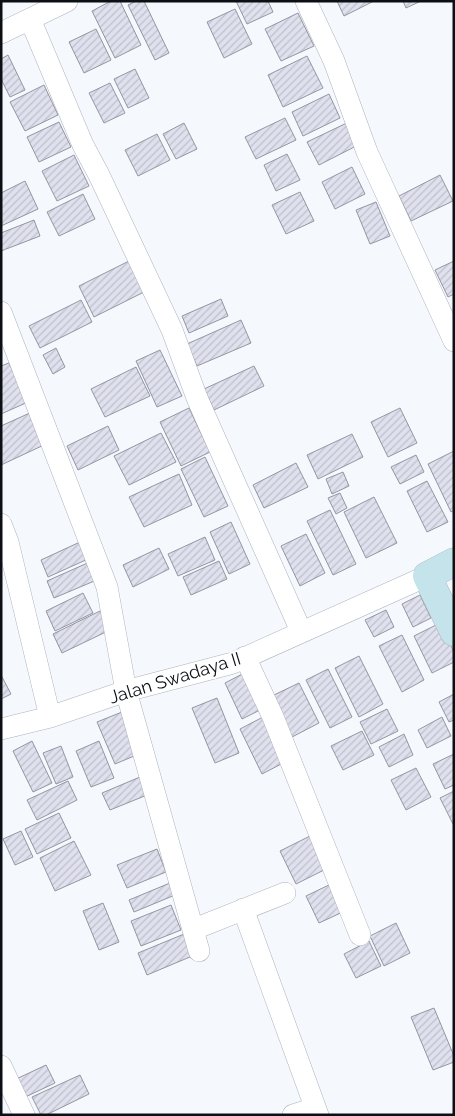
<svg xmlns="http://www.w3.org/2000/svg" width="455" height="1116" viewBox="0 0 455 1116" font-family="Raleway,sans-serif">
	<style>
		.building { fill: url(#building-hatch); stroke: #9495a1 }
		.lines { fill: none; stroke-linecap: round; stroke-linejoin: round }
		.street-casing { stroke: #abb4be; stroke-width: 22 }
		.secondary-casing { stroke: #abb4be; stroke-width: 29 }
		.street { stroke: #fff; stroke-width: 21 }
		.secondary { stroke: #c4e3ea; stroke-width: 28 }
		.labels { text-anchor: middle; stroke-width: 4.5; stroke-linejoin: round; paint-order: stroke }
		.street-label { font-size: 18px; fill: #0c0f13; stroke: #fff }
	</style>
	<defs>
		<pattern id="building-hatch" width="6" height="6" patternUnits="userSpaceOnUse" patternTransform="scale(1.25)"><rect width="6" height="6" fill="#e0e1ee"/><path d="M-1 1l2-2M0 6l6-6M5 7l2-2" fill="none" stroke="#bfc0cb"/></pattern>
	</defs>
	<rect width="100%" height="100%" fill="#f5f9fd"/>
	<path class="building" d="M111 1H120L141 45 115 58 92 11Z
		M136 1H144L169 53 155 60 128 5Z
		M236 1H268L273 12 247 24Z
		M337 1H372V2L344 16Z
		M403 1H421L406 8Z
		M235 9 252 44 224 58 207 22Z
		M298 13 314 46 281 61 265 29Z
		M96 29 111 60 84 73 69 42Z
		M8 55 25 90 10 97 1 79V59Z
		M307 56 323 88 283 107 268 75Z
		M135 69 149 98 128 108 114 79Z
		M110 83 125 113 104 123 89 93Z
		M44 85 58 115 25 131 10 102Z
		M329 94 340 118 303 136 292 112Z
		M285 118 296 140 256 159 245 137Z
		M351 121 362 143 319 165 307 142Z
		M59 122 71 147 39 162 27 137Z
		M184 123 197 149 176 159 163 134Z
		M157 134 170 160 138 176 125 150Z
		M287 154 300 180 276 191 264 165Z
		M74 155 89 186 57 201 42 171Z
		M352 167 365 194 335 209 322 182Z
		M440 175 453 201 411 221 399 196Z
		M25 181 38 209 1 226V193Z
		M300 192 314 221 286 234 272 205Z
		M83 194 95 219 59 236 47 212Z
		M376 202 390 236 370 244 356 210Z
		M34 220 40 236 1 251V233Z
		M133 259 148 290 94 317 79 286Z
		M454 261V294L448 297 435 270Z
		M221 299 228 316 189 333 182 316Z
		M81 300 92 322 40 348 29 326Z
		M241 320 251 343 197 366 187 344Z
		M56 348 65 367 53 374 43 355Z
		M160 350 182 396 157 407 136 361Z
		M9 363 28 402 1 414V366Z
		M254 366 264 386 214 410 204 389Z
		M136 367 150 396 105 417 91 389Z
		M189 408 210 452 181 466 160 422Z
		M400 408 417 443 388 457 371 422Z
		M32 412 46 444 1 465V426Z
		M108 426 119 450 78 470 67 446Z
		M161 433 176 462 129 485 114 456Z
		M352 434 363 457 318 479 307 455Z
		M454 451V510L451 512 428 464Z
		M416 455 424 472 400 484 391 467Z
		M205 457 228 506 204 517 181 469Z
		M296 463 308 487 264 508 253 485Z
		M343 472 349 486 332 494 326 479Z
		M179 474 192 505 144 527 129 497Z
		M427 481 448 522 427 532 407 491Z
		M340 493 347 508 336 514 328 498Z
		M374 497 397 543 366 558 344 512Z
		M330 510 356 564 333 575 307 521Z
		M231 522 250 564 229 574 210 532Z
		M306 534 325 573 300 586 281 546Z
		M205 537 215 560 178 576 168 554Z
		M80 542 88 559 48 577 41 560Z
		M159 548 169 569 133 587 123 565Z
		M92 561 99 579 54 598 47 581Z
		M219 561 227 579 191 595 183 577Z
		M83 593 93 613 55 631 46 611Z
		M420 595 431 618 413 627 402 604Z
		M386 610 394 627 374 637 365 620Z
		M100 611 110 630 62 653 53 634Z
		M440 623 454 652V662L432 673 414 636Z
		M402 635 424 680 402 692 379 646Z
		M359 656 383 704 359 717 335 668Z
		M328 669 352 717 330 728 306 680Z
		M248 671 266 707 242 719 225 683Z
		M1 675 11 694 1 699Z
		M299 683 319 723 292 737 272 696Z
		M454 694V720L449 722 439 702Z
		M217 698 239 753 215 763 192 708Z
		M387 709 398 731 371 744 360 722Z
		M122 712 139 754 115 764 97 722Z
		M265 716 287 761 262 774 240 729Z
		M442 717 451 736 427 748 418 730Z
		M362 731 374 755 343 770 331 746Z
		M404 734 413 755 389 767 379 747Z
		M32 741 52 783 33 792 13 751Z
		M99 741 114 778 91 787 76 751Z
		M61 746 73 777 56 784 43 753Z
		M454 754V785L445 789 433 764Z
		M416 768 431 797 406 810 391 780Z
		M140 777 147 795 110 810 102 793Z
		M68 781 77 800 37 820 27 800Z
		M454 791V824H453L440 798Z
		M59 813 71 838 37 854 25 829Z
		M21 831 33 857 15 865 3 839Z
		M314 834 330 867 296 884 280 851Z
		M74 841 91 875 55 891 40 858Z
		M157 849 166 872 127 888 117 865Z
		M170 883 175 895 134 912 129 900Z
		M333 883 347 910 319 923 306 896Z
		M103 903 119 942 99 950 83 911Z
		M171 905 181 930 141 946 131 921Z
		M396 923 410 953 384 966 370 936Z
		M189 932 197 954 147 975 138 953Z
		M369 941 381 966 356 978 344 954Z
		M434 1008 454 1056V1062L433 1070 411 1017Z
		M46 1065 55 1083 21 1099 12 1081Z
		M80 1075 89 1094 46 1115H41L32 1097Z"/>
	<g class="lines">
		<g class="street-casing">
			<path id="street" d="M306 1 334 61 367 152 454 341
				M30 19 83 145 99 175 172 330 197 398 301 631
				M1 33 67 1
				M1 312 107 587 126 691 199 951
				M1 524 8 542 50 717
				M245 657 273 717 360 935
				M1 729 50 717 126 691 233 663 427 576
				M243 909 318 1115
				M202 926 285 893
				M1 1066 24 1115
				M293 1115 315 1108"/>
		</g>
		<g class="secondary-casing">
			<path id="secondary" d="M454 562 427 576 454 632"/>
		</g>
		<use href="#street" class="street"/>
		<use href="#secondary" class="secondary"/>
	</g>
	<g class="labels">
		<g class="street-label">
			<text transform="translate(175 678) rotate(-17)" y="6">Jalan Swadaya II</text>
		</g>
	</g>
	<rect width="455" height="1116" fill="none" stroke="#0c0f13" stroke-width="5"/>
</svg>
